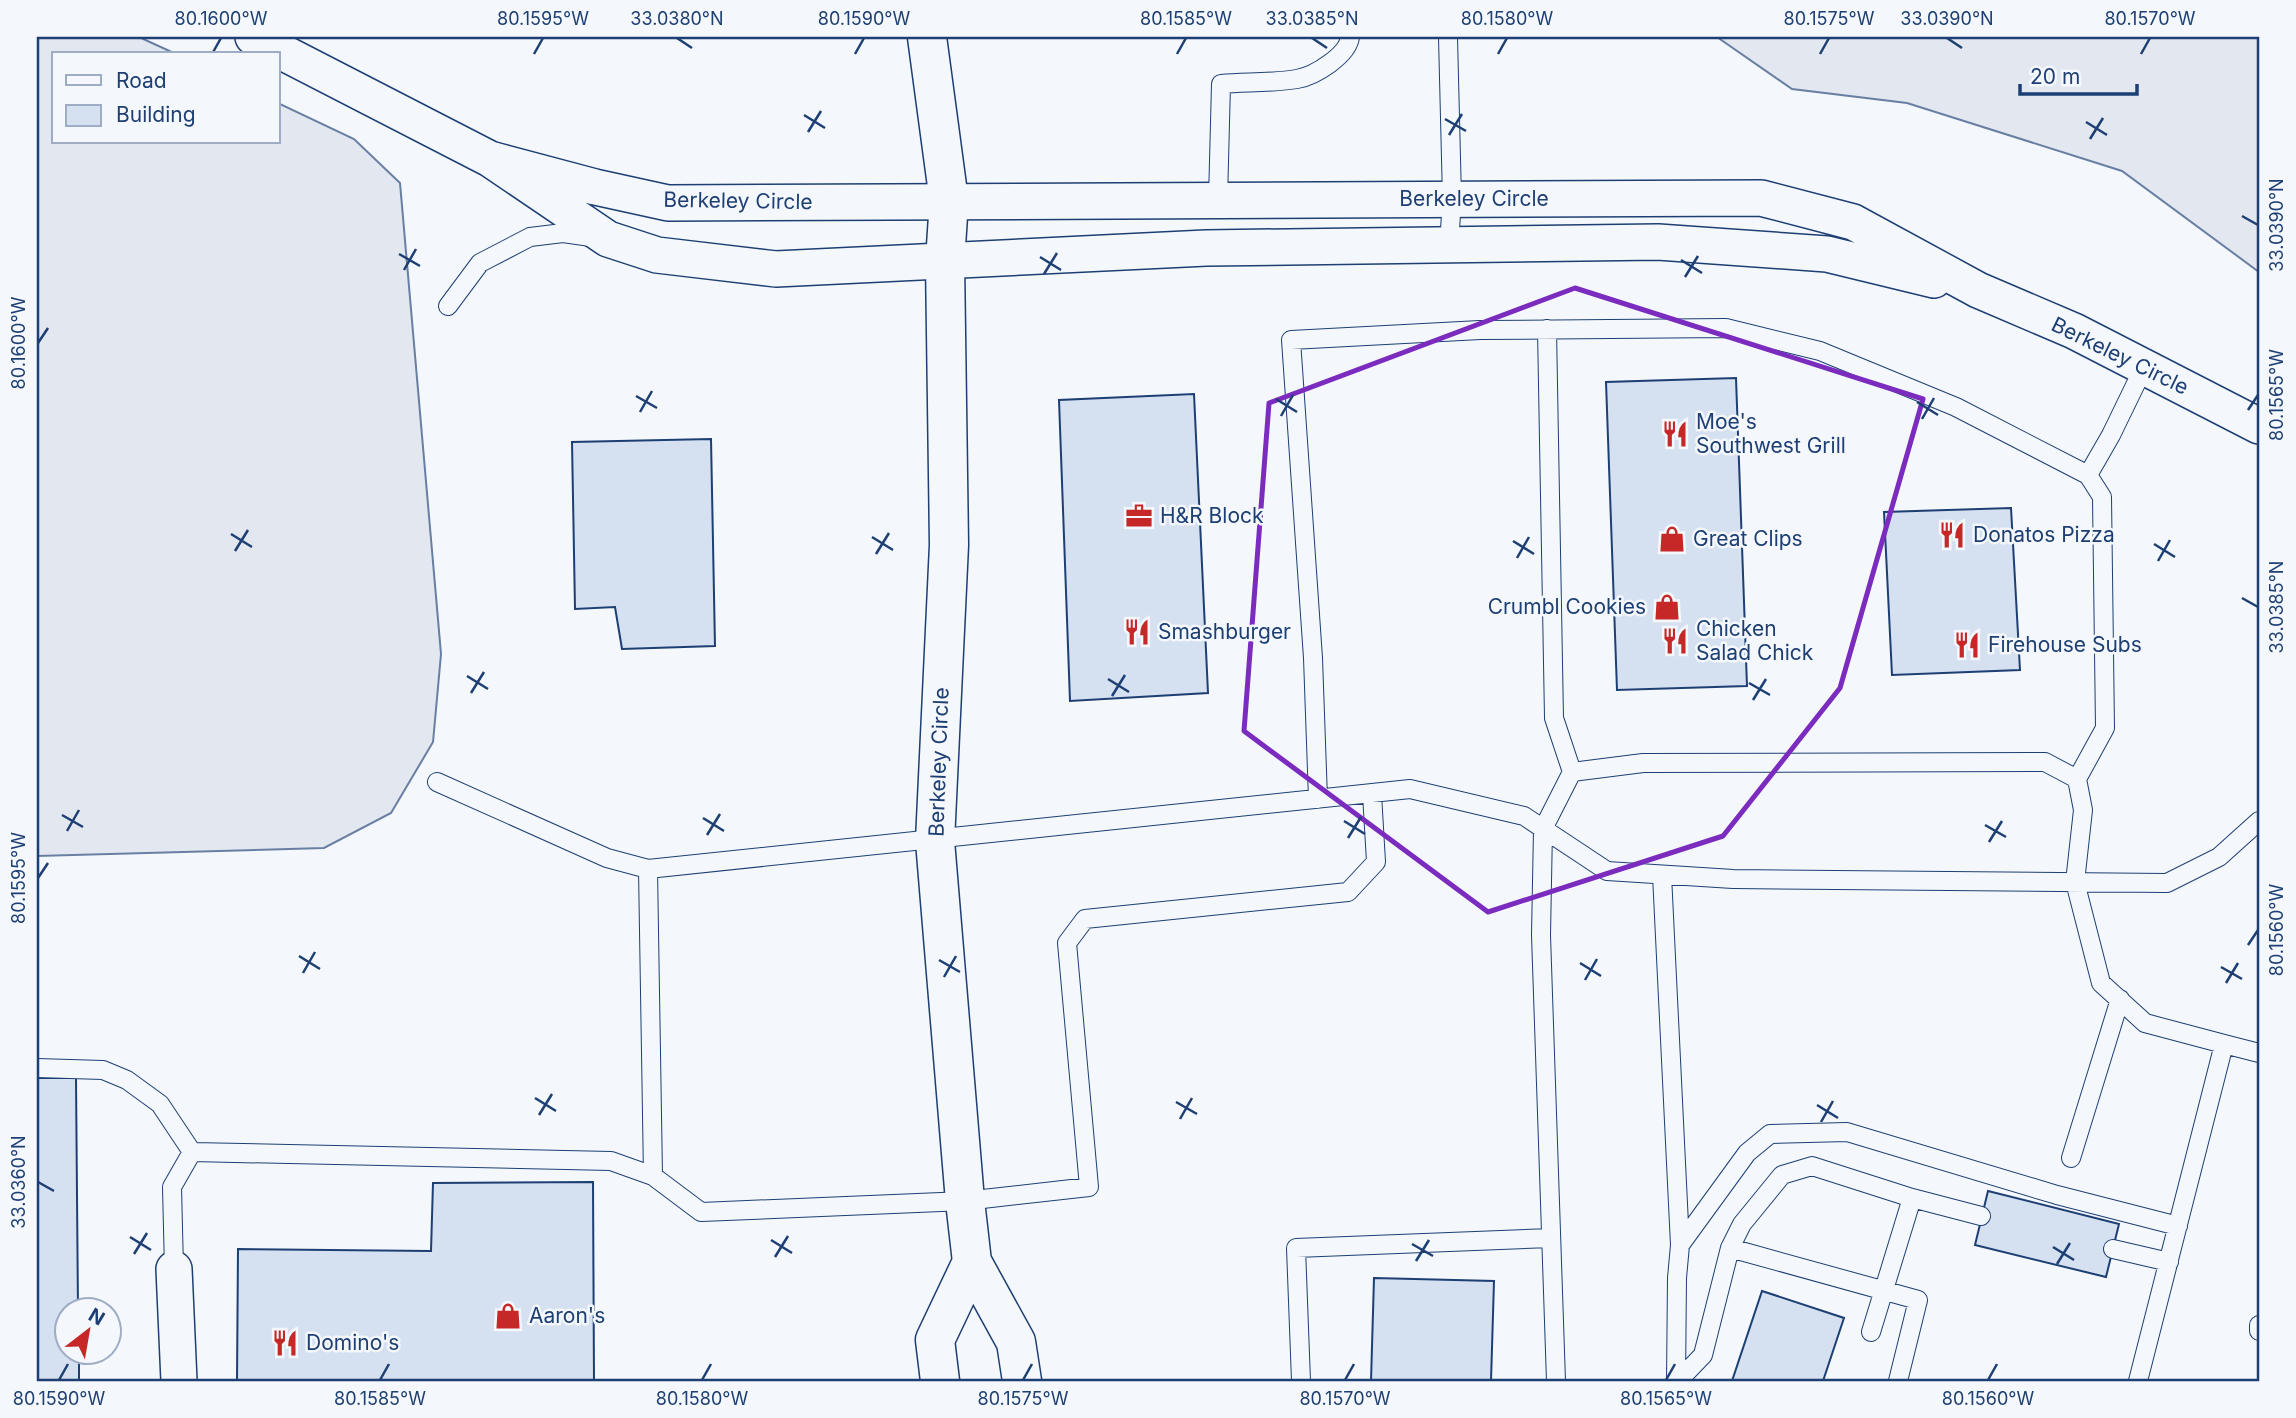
<svg xmlns="http://www.w3.org/2000/svg" width="2296" height="1418" viewBox="0 0 2296 1418" font-family="Inter,sans-serif">
	<style>
		.parking { fill: #e3e8f0; stroke: #687fa3; stroke-width: 2 }
		.building { fill: #d5e0f0; stroke: #1d3f73; stroke-width: 2 }
		.lines { fill: none; stroke-linecap: round; stroke-linejoin: round }
		.lane-casing { stroke: #1d3f73; stroke-width: 20 }
		.street-casing { stroke: #1d3f73; stroke-width: 38 }
		.secondary-casing { stroke: #1d3f73; stroke-width: 41 }
		.lane { stroke: #f4f7fb; stroke-width: 18 }
		.street { stroke: #f4f7fb; stroke-width: 35 }
		.secondary { stroke: #f4f7fb; stroke-width: 38 }
		.marked { fill: none; stroke: #7b2cbf; stroke-width: 5; stroke-linejoin: round }
		.ticks { fill: none; stroke: #1d3f73; stroke-width: 2.5 }
		.labels { text-anchor: middle; stroke-width: 5; stroke-linejoin: round; paint-order: stroke }
		.street-label { font-size: 21px; fill: #1d3f73; stroke: #f4f7fb }
		.poi-label { font-size: 21px; fill: #1d3f73; stroke: #f4f7fb; text-anchor: start }
		.neatline { fill: none; stroke: #1d3f73; stroke-width: 2.5 }
		.ticks-label { font-size: 18px; text-anchor: middle; fill: #1d3f73 }
	</style>
	<rect width="100%" height="100%" fill="#f4f7fb"/>
	<path class="parking" d="M37 37H139L176 54H54V142H278V103L354 139 400 183 441 654 433 742 391 813 324 848 37 856Z
		M1717 37H2259V272L2122 171 1907 103 1792 89Z"/>
	<path class="building" d="M1736 378 1747 686 1617 690 1606 382Z
		M1194 394 1208 693 1070 701 1059 400Z
		M711 439 715 646 622 649 615 607 575 609 572 442Z
		M2011 508 2020 670 1892 675 1884 512Z
		M37 1078H76L78 1310H66V1352H79V1381H37Z
		M593 1182 594 1381H237L238 1249 431 1251 433 1183Z
		M1988 1191 2119 1224 2106 1277 1975 1245Z
		M1374 1278 1494 1281 1491 1381H1371Z
		M1762 1291 1844 1318 1823 1381H1732Z"/>
	<g class="lines">
		<g class="lane-casing">
			<path id="lane" d="M1448 37 1452 199 1449 245
				M1218 200 1221 84C1246 82 1273 83 1297 79 1315 76 1348 55 1350 37
				M448 306 480 263 530 237 563 233 591 237
				M1547 329 1554 718 1572 772
				M2077 779 2105 728 2102 497 2088 475
				M437 782 607 858 648 869 1410 789 1524 816 1607 871 1733 879 2167 883 2219 857 2259 821
				M1318 799 1313 658 1291 340 1480 330 1726 328 1820 351 1956 407 2088 475 2111 435 2144 367
				M648 869 653 1176
				M1662 875 1680 1245 1677 1278 1676 1381
				M2224 1044 2259 1053
				M37 1068 103 1070 127 1080 160 1104 192 1152
				M2071 1158 2120 999
				M1680 1245 1747 1153 1770 1134 1847 1132 2057 1195 2178 1226
				M1730 1248 1918 1300 1898 1381
				M2113 1249 2169 1262
				M174 1269 172 1187 192 1152 611 1161 653 1176 701 1212 965 1201 1089 1187 1067 943 1085 919 1348 892 1376 862 1372 794
				M2259 1325V1331
				M1871 1332 1912 1198
				M1301 1381 1296 1248 1551 1238
				M1556 1381 1541 935 1543 829 1572 772 1643 763 2045 762 2077 779 2083 810 2075 882 2101 983 2145 1023 2224 1044 2138 1381
				M1678 1381 1703 1355 1730 1248 1742 1224 1782 1175 1812 1166 1912 1198 1981 1216"/>
		</g>
		<g class="street-casing">
			<path id="street" d="M253 37 490 159 608 239 657 255 776 269 1206 248 1658 242 1827 254 1934 280
				M490 159 595 187 668 203 1761 198 1853 222 1978 290 2074 331 2259 426
				M174 1269 179 1381"/>
		</g>
		<g class="secondary-casing">
			<path id="secondary" d="M927 37 949 201 945 261 949 545 935 841 965 1201 972 1262 1016 1342 1022 1381
				M940 1381 935 1340 972 1262"/>
		</g>
		<use href="#lane" class="lane"/>
		<use href="#street" class="street"/>
		<use href="#secondary" class="secondary"/>
	</g>
	<path class="marked" d="M1575 288 1923 399 1840 688 1723 836 1488 912 1244 731 1269 403Z"/>
	<path class="ticks" d="M677 38 692 48M1312 38 1327 48M1947 38 1962 48M212 54 221 38M534 54 543 38M855 54 864 38M1177 54 1186 38M1498 54 1507 38M1820 54 1829 38M2141 54 2150 38M804 115 825 128M1445 119 1466 131M2086 122 2107 135M808 132 821 111M1449 135 1462 114M2090 139 2103 118M2242 216 2258 225M399 254 420 266M1040 257 1061 270M1681 260 1702 273M404 270 416 249M1044 274 1057 253M1685 277 1698 256M38 343 48 328M636 396 657 408M1276 399 1297 412M1917 402 1938 415M2248 410 2258 395M640 412 652 391M1281 416 1293 395M1922 419 1934 398M231 534 252 547M872 537 893 550M1513 541 1534 554M2154 544 2175 557M235 551 248 530M876 554 889 533M1517 558 1529 537M2158 561 2170 540M2242 598 2258 607M467 676 488 689M1108 679 1129 692M1749 683 1770 695M471 693 484 672M1112 696 1125 675M1753 700 1766 679M62 815 83 827M703 818 724 831M1344 821 1365 834M1985 825 2006 837M67 831 79 810M707 835 720 814M1348 838 1361 817M1989 842 2002 821M38 878 48 863M2248 945 2258 930M299 956 320 969M939 960 960 972M1580 963 1601 976M2221 967 2242 979M303 973 315 952M944 977 956 956M1585 980 1597 959M2226 983 2238 963M535 1098 556 1111M1176 1102 1197 1114M1817 1105 1838 1118M539 1115 552 1094M1180 1119 1192 1098M1821 1122 1833 1101M38 1182 54 1191M130 1237 151 1250M771 1240 792 1253M1412 1244 1433 1256M2053 1247 2074 1260M134 1254 147 1233M775 1257 788 1236M1416 1261 1429 1240M2057 1264 2070 1243M59 1380 68 1364M380 1380 389 1364M702 1380 711 1364M1023 1380 1032 1364M1345 1380 1354 1364M1666 1380 1675 1364M1988 1380 1997 1364"/>
	<defs>
		<g id="restaurant-bare" transform="scale(2.1)"><path d="M-5-6h1v4h1v-4h1v4h1v-4h1v5L-1.5 .5V6h-2V.5L-5-1ZM5-6V6H3V1.5H1.5Q1.5-4 5-6Z" fill="#c62828" stroke="#f4f7fb" stroke-width="2.5" paint-order="stroke"/></g>
		<g id="office-bare" transform="scale(2.1)"><path d="M-6-3h4V-5.5h4V-3h4V5H-6ZM-1-4.5V-3h2v-1.5ZM-6 0V1H6V0Z" fill="#c62828" stroke="#f4f7fb" stroke-width="2.5" paint-order="stroke"/></g>
		<g id="shop-bare" transform="scale(2.1)"><path d="M-5-2.5h2.3a2.7 3.5 0 0 1 5.4 0H5L5.5 6h-11ZM-1.5-2.5h3a1.5 2.3 0 0 0-3 0Z" fill="#c62828" stroke="#f4f7fb" stroke-width="2.5" paint-order="stroke"/></g>
	</defs>
	<g fill-rule="evenodd">
		<use href="#restaurant-bare" x="1675" y="434"/>
		<use href="#office-bare" x="1139" y="516"/>
		<use href="#restaurant-bare" x="1952" y="535"/>
		<use href="#shop-bare" x="1672" y="539"/>
		<use href="#shop-bare" x="1667" y="607"/>
		<use href="#restaurant-bare" x="1137" y="632"/>
		<use href="#restaurant-bare" x="1675" y="641"/>
		<use href="#restaurant-bare" x="1967" y="645"/>
		<use href="#shop-bare" x="508" y="1316"/>
		<use href="#restaurant-bare" x="285" y="1343"/>
	</g>
	<g class="labels">
		<g class="street-label">
			<text x="1474" y="206">Berkeley Circle</text>
			<text transform="translate(738 201) rotate(1)" y="7">Berkeley Circle</text>
			<text transform="translate(2120 356) rotate(26)" y="7">Berkeley Circle</text>
			<text transform="translate(939 762) rotate(-88)" y="7">Berkeley Circle</text>
		</g>
		<g class="poi-label">
			<text x="1696" y="429">Moe's<tspan x="1696" dy="24">Southwest Grill</tspan></text>
			<text x="1160" y="523">H&amp;R Block</text>
			<text x="1973" y="542">Donatos Pizza</text>
			<text x="1693" y="546">Great Clips</text>
			<text x="1646" y="614" text-anchor="end">Crumbl Cookies</text>
			<text x="1696" y="636">Chicken<tspan x="1696" dy="24">Salad Chick</tspan></text>
			<text x="1158" y="639">Smashburger</text>
			<text x="1988" y="652">Firehouse Subs</text>
			<text x="529" y="1323">Aaron's</text>
			<text x="306" y="1350">Domino's</text>
		</g>
	</g>
	<rect width="2296" height="1418" fill="none" stroke="#f4f7fb" stroke-width="77"/>
	<rect x="52" y="52" width="228" height="91" fill="#f4f7fb" stroke="#9eadc5" stroke-width="2"/>
	<rect x="66" y="75" width="35" height="10" fill="#f4f7fb" stroke="#9eadc5" stroke-width="2"/>
	<text x="116" y="88" font-size="21" fill="#1d3f73">Road</text>
	<rect x="66" y="105" width="35" height="21" fill="#d5e0f0" stroke="#9eadc5" stroke-width="2"/>
	<text x="116" y="122" font-size="21" fill="#1d3f73">Building</text>
	<g transform="translate(88 1331) rotate(31)"><circle r="33" fill="#f4f7fb" stroke="#9eadc5" stroke-width="2"/>
	<path d="M0-5L12 26L0 18L-12 26Z" fill="#c62828"/>
	<text y="-10" font-size="19" font-weight="bold" text-anchor="middle" fill="#1d3f73">N</text>
	</g>
	<path d="M2020 84v10h117v-10" fill="none" stroke="#1d3f73" stroke-width="3.5"/>
	<text x="2030" y="84" font-size="21" fill="#1d3f73" stroke="#f4f7fb" stroke-width="5" paint-order="stroke">20 m</text>
	<rect x="38" y="38" width="2220" height="1342" class="neatline"/>
	<g class="ticks-label">
		<text x="221" y="25">80.1600°W</text>
		<text x="543" y="25">80.1595°W</text>
		<text x="677" y="25">33.0380°N</text>
		<text x="864" y="25">80.1590°W</text>
		<text x="1186" y="25">80.1585°W</text>
		<text x="1312" y="25">33.0385°N</text>
		<text x="1507" y="25">80.1580°W</text>
		<text x="1829" y="25">80.1575°W</text>
		<text x="1947" y="25">33.0390°N</text>
		<text x="2150" y="25">80.1570°W</text>
		<text transform="translate(2277 225) rotate(-90)" y="6">33.0390°N</text>
		<text transform="translate(19 343) rotate(-90)" y="6">80.1600°W</text>
		<text transform="translate(2277 395) rotate(-90)" y="6">80.1565°W</text>
		<text transform="translate(2277 607) rotate(-90)" y="6">33.0385°N</text>
		<text transform="translate(19 878) rotate(-90)" y="6">80.1595°W</text>
		<text transform="translate(2277 930) rotate(-90)" y="6">80.1560°W</text>
		<text transform="translate(19 1182) rotate(-90)" y="6">33.0360°N</text>
		<text x="59" y="1405">80.1590°W</text>
		<text x="380" y="1405">80.1585°W</text>
		<text x="702" y="1405">80.1580°W</text>
		<text x="1023" y="1405">80.1575°W</text>
		<text x="1345" y="1405">80.1570°W</text>
		<text x="1666" y="1405">80.1565°W</text>
		<text x="1988" y="1405">80.1560°W</text>
	</g>
</svg>
